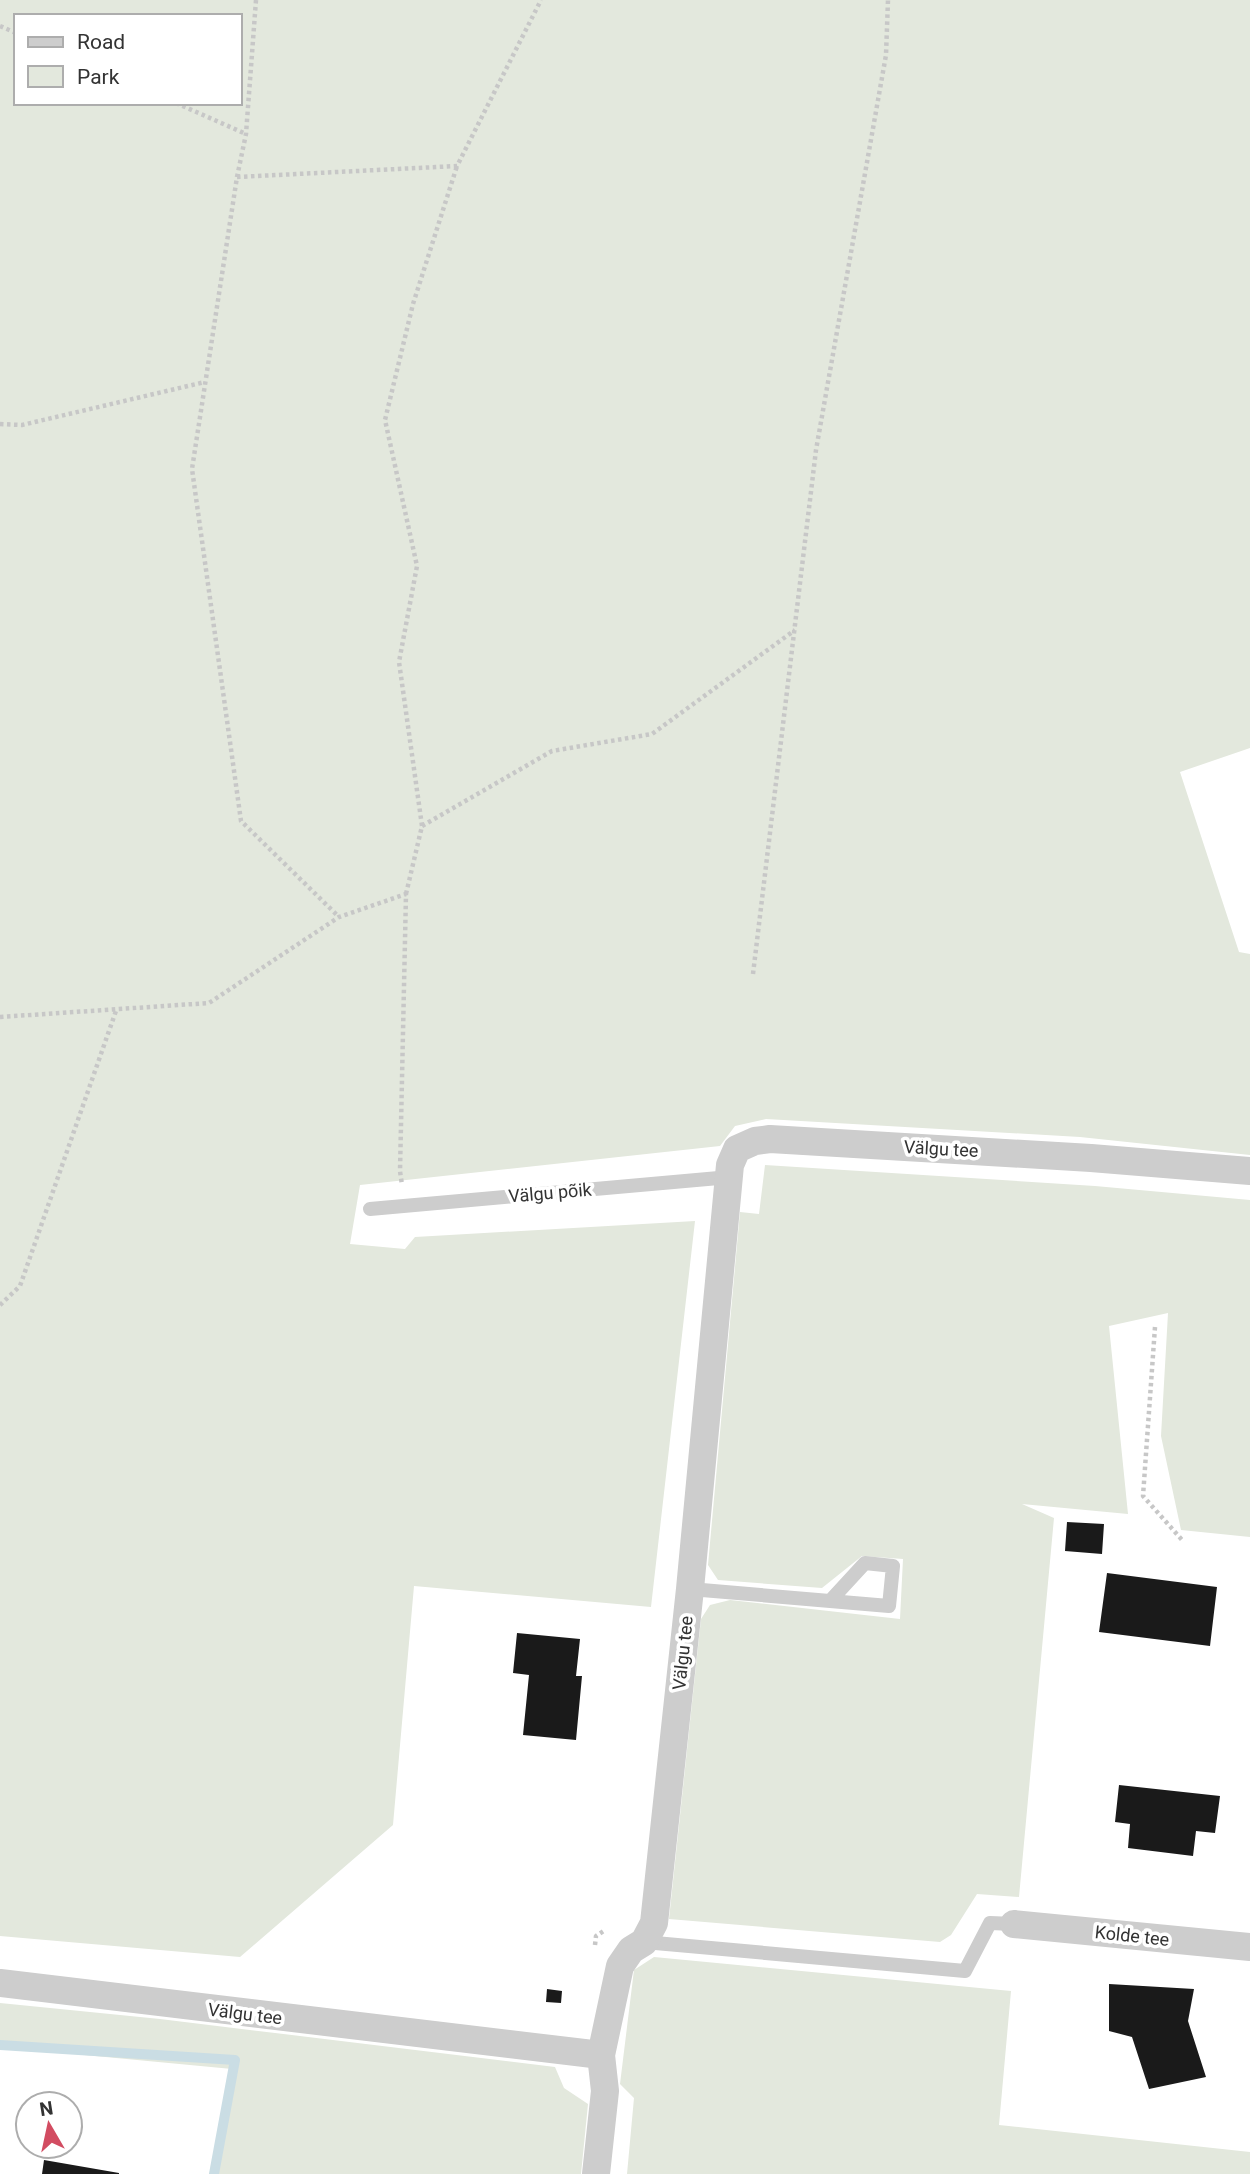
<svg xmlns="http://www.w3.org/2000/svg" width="1250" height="2174" viewBox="0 0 1250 2174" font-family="Roboto,sans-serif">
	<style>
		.green { fill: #e3e8dd; fill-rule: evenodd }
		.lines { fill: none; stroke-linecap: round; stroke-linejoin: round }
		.stream { stroke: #cadde4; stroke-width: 10 }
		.building { fill: #1a1a1a }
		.path { stroke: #c7c7c7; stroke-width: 4.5; stroke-dasharray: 3.5 3.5; stroke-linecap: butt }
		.lane { stroke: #cdcdcd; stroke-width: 14 }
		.street { stroke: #cdcdcd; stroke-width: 28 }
		.labels { text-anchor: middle; stroke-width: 7; stroke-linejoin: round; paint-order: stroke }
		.street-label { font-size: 18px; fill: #333; stroke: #fff }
	</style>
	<rect width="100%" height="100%" fill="#fff"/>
	<path class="green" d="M0 0H1250V748L1180 772 1239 952 1250 954V1155L1080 1137 766 1119 735 1126 720 1146 360 1185 350 1244 405 1249 415 1237 695 1221 651 1607 414 1586 393 1825 240 1957 0 1936ZM16 16H240V103H16Z
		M765 1165 1095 1186 1250 1200V1537L1181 1530 1161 1436 1168 1313 1109 1326 1128 1514 1022 1504 1054 1518 1019 1897 977 1894 951 1935 940 1942 669 1919 701 1619 710 1605 730 1600 900 1619 903 1559 862 1556 822 1588 718 1580 708 1565 740 1212 759 1214Z
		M654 1957 1011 1991 999 2125 1250 2152V2174H627L634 2098 620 2084 634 1970Z
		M0 2003 160 2019 555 2067 564 2088 588 2104 581 2174H211L232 2069 0 2047Z"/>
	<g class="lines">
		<path class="stream" d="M0 2045 235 2060 214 2174"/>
	</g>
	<path class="building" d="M1067 1522 1104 1524 1102 1554 1065 1551Z
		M1107 1573 1217 1587 1210 1646 1099 1632Z
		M517 1633 580 1639 576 1676H582L576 1740 523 1735 529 1675 513 1673Z
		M1119 1785 1220 1796 1215 1833 1196 1831 1193 1856 1128 1848 1130 1824 1115 1822Z
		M1109 1984 1194 1989 1188 2021 1206 2077 1149 2089 1132 2037 1109 2031Z
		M547 1989 562 1991 561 2003 546 2002Z
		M44 2160 119 2173V2174H42Z"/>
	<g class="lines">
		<path class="path" d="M256 0 246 134 237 177 192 469 241 821 339 917
			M0 26 16 33
			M176 103 246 134
			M237 177 457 166 541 0
			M0 424 22 425 205 382
			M422 826 552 751 652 734 795 630
			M406 894 422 826 399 662 417 566 385 420 413 304 457 166
			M753 974 816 450 886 55 888 0
			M0 1017 209 1003 339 917 406 894 400 1171 402 1185
			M0 1305 20 1286 117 1008
			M1155 1327 1143 1496 1183 1541
			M595 1945 596 1936 605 1930"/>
		<path class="lane" d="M370 1209 730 1177
			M690 1589 889 1606 893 1566 865 1563 830 1601
			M644 1942 965 1971 990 1923 1014 1924"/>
		<path class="street" d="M1014 1924 1250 1947
			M0 1983 601 2055 620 1966 631 1950 644 1942 654 1923 690 1589 730 1165 737 1149 755 1141 770 1139 1091 1158 1250 1171
			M596 2174 605 2091 601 2055"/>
	</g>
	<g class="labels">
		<g class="street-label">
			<text transform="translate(941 1149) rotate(3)" y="6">Välgu tee</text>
			<text transform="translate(550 1193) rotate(-5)" y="6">Välgu põik</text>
			<text transform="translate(683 1653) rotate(-84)" y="6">Välgu tee</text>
			<text transform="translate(1132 1936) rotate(6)" y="6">Kolde tee</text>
			<text transform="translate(245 2014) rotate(7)" y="6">Välgu tee</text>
		</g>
	</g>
	<rect x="14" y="14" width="228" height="91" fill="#ffffff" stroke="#adadad" stroke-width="2"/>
	<rect x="28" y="37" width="35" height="10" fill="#cdcdcd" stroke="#adadad" stroke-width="2"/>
	<text x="77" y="49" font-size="21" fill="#333333">Road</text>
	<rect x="28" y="66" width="35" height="21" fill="#e3e8dd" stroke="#adadad" stroke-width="2"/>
	<text x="77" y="84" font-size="21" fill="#333333">Park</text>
	<g transform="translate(49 2125) rotate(351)"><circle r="33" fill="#ffffff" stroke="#adadad" stroke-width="2"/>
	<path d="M0-5L12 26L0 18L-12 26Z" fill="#d24c61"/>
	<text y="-10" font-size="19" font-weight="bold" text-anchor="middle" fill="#333333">N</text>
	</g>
</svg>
